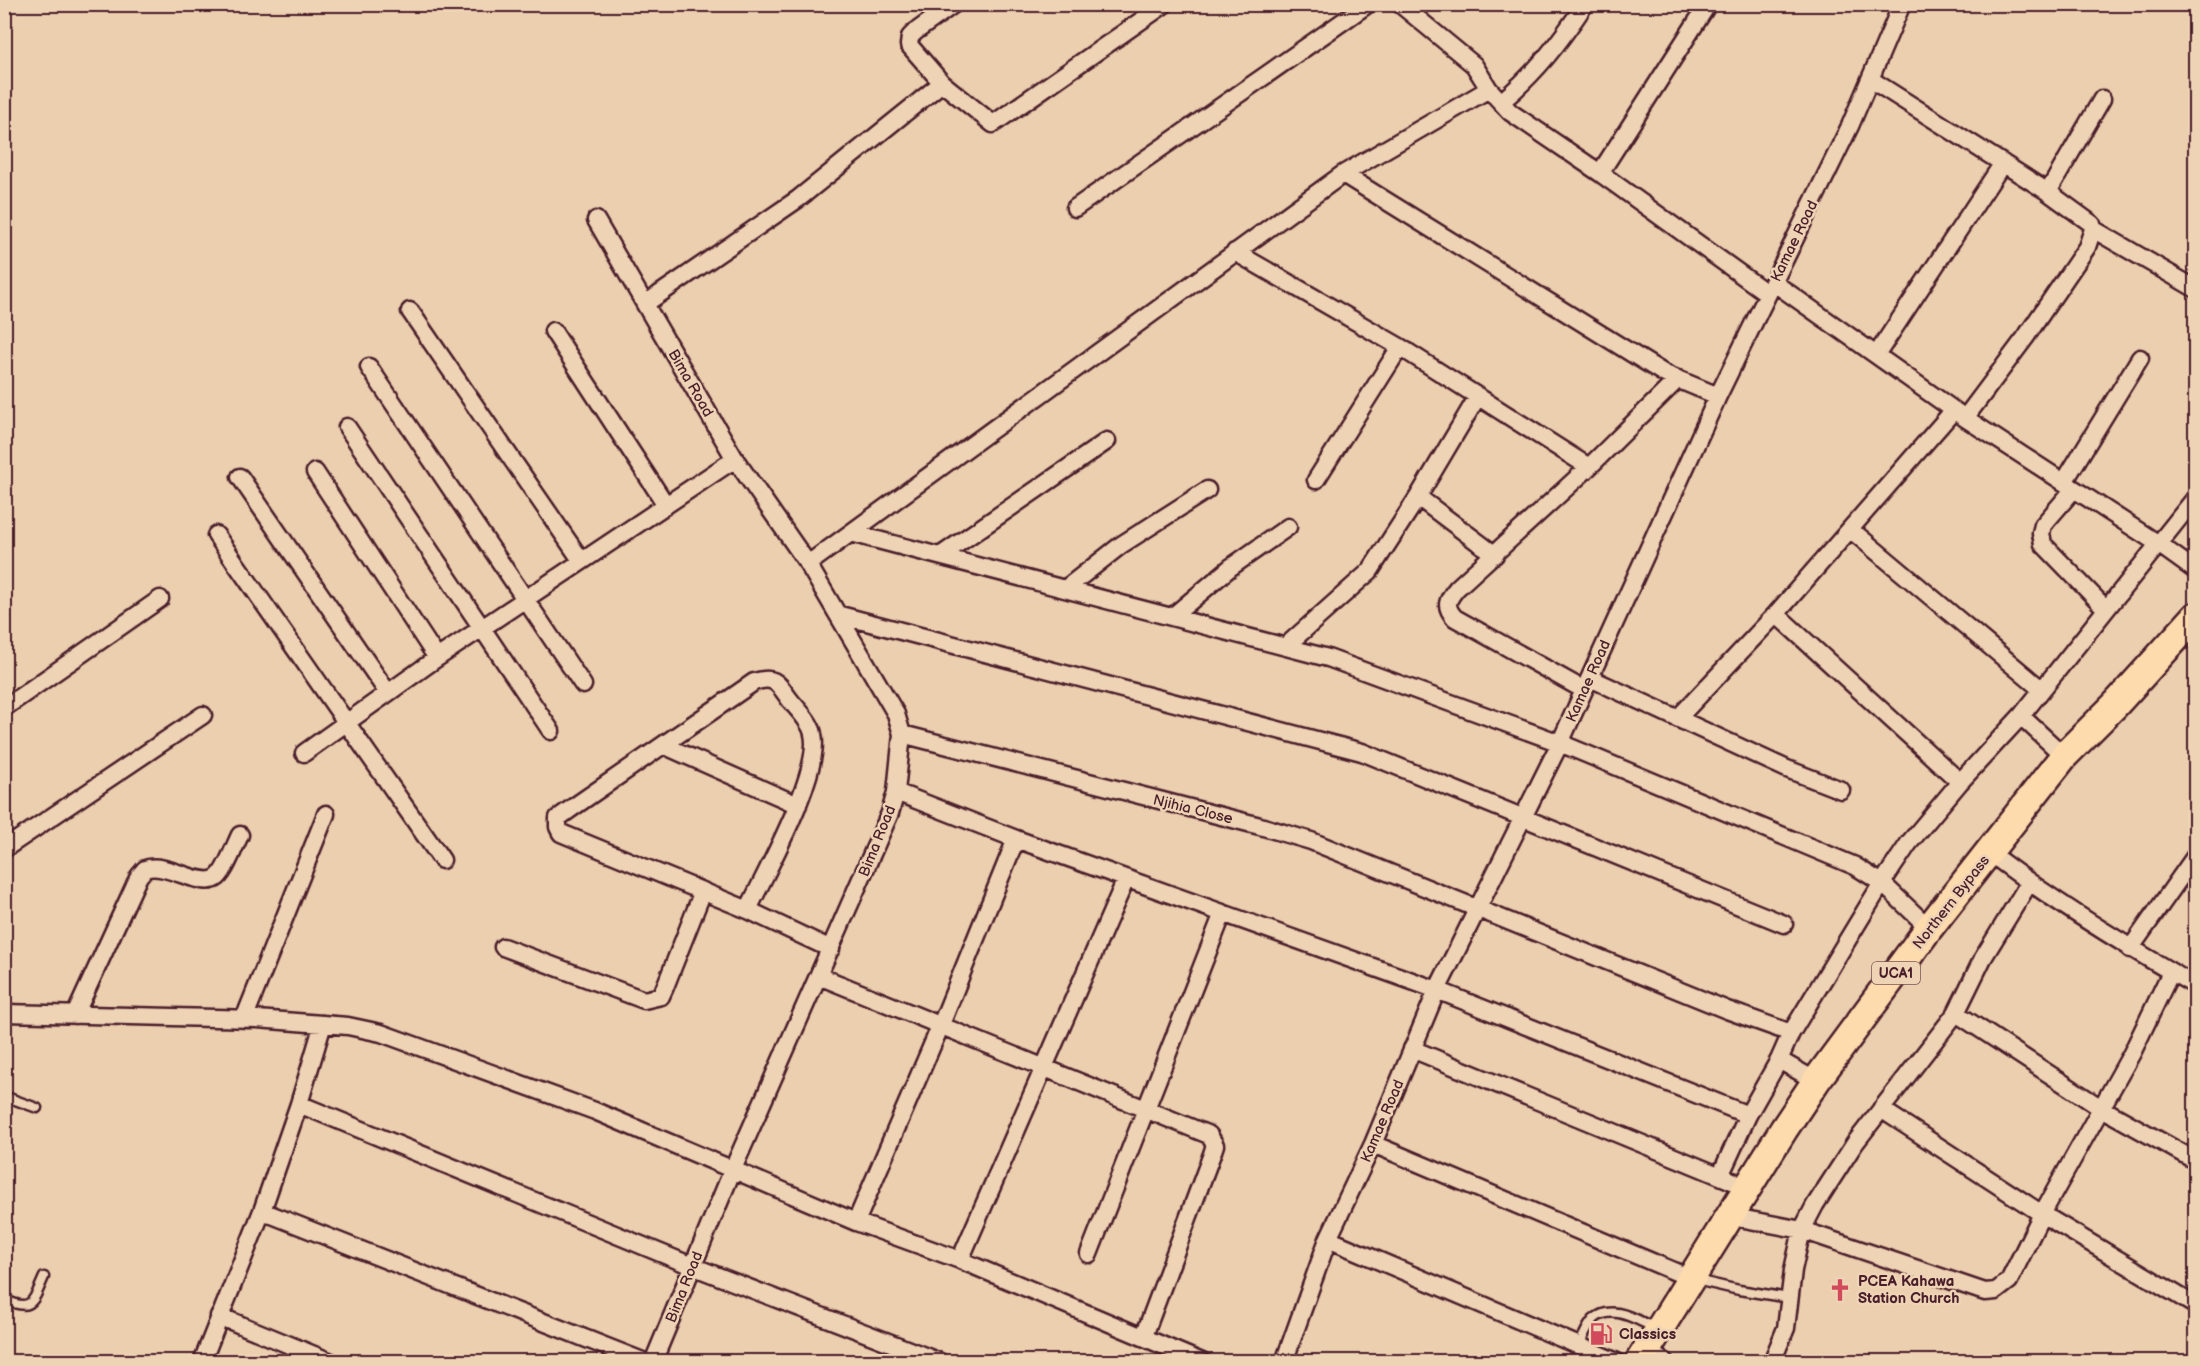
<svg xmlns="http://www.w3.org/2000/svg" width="2200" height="1366" viewBox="0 0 2200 1366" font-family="'Balsamiq Sans',sans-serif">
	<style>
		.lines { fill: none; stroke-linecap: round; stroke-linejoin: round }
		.lane-casing { stroke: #4a1f2b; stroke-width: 13 }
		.street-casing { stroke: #4a1f2b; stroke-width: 21 }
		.primary-casing { stroke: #4a1f2b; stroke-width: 32 }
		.lane { stroke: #eed3b5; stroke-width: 8 }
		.street { stroke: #eed3b5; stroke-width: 16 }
		.primary { stroke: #fedbac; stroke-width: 27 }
		.labels { text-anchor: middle; stroke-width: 5; stroke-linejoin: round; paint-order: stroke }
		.shield { fill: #eed3b5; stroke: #7b5554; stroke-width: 1.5 }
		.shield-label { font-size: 14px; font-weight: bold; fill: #4a1f2b }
		.street-label { font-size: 15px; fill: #4a1f2b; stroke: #eed3b5 }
		.poi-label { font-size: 15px; font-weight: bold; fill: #4a1f2b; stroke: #eed3b5; text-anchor: start }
	</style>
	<rect width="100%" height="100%" fill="#ebcfae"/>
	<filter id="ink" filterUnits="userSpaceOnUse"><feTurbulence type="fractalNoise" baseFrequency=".0167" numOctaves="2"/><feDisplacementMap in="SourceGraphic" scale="12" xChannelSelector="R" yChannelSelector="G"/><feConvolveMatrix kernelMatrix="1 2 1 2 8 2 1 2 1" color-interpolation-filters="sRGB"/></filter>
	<g filter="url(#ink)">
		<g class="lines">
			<g class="lane-casing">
				<path id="lane" d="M4 1096 37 1108
					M1696 1280 1739 1290 1789 1298
					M4 1299C33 1313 33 1301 44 1277
					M1579 1345C1583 1338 1587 1326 1593 1320 1612 1302 1638 1321 1657 1329"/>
			</g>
			<g class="street-casing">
				<path id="street" d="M954 4 915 32 910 37 909 45 942 83 993 124 1165 4
					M1400 4 1474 65 1489 89 1510 112 1600 173 1768 294
					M1870 79 2048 192 2092 224 2093 229 2087 247 2025 338 1965 418
					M1501 102C1537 72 1559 43 1585 4
					M1600 173 1708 4
					M1343 174 1665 374 1718 396
					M2048 192 2102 99
					M1075 208 1368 4
					M596 220 735 459 808 564 896 714 902 734 896 792 890 813 733 1169 653 1362
					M2093 229 2196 289
					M1235 252 1400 347 1589 467
					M1773 282 1965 418 2157 543 2196 571
					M645 304 798 199 942 83
					M410 311 581 560
					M553 331 666 505
					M1877 354 2003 163
					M369 367 583 685
					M347 427 551 731
					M315 472 437 658
					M240 477 388 693
					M1316 480 1400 347
					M2064 482 2140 358
					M2074 489 2043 525 2041 533 2043 544 2105 608
					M1418 497 1495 555
					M1850 529 2041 689
					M851 533 1328 658 1560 743 1855 866 1882 883 1929 928
					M216 535 442 860
					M940 556 1107 441
					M808 564 1343 174 1489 89
					M1065 589 1121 545 1207 490
					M1776 614 1960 782
					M840 615 1362 752 1784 924
					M1173 616 1231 567 1288 527
					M1286 646 1370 571 1418 497 1478 396
					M1590 678 1787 769 1841 790
					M1584 690 1455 618C1444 606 1447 600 1457 588L1589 467 1678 379
					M4 708 160 599
					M2021 716 2064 756
					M1678 718 1776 614 1954 410
					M902 734 1260 826 1311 841 1727 1010 1791 1033
					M663 745 798 805
					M304 753 437 658 735 459
					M896 792 1016 839 1437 990 1748 1115 1720 1176
					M4 849 203 715
					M1990 853C2055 903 2124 945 2196 986
					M748 910C766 871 822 772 813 734 811 722 797 709 790 700 778 684 776 675 754 682L572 808 558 818V827L561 833 748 910 831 949
					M503 947 644 1000 661 996 665 987 703 891
					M2130 949 2196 855
					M819 976 1209 1135 1215 1145 1212 1154 1144 1336
					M4 1013 257 1019 348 1026 381 1033 595 1111 856 1222 960 1260 1202 1362
					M1956 1013 2101 1108 2196 1161
					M75 1015 139 876 145 869C167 861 202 890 218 877 226 870 235 845 240 835
					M244 1019 326 814
					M323 1024 299 1104 692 1266 940 1362
					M1412 1049 1747 1187
					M1779 1060 1816 1081
					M1881 1109 2042 1214 2196 1306
					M1748 1115 1779 1060 1791 1033 1882 883 1909 843 1960 782 2021 716 2196 497
					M1373 1144 1690 1278
					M262 1211 645 1362
					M1729 1216 1802 1230 1985 1292 1996 1291 2009 1281 2042 1214 2132 1053 2171 972
					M856 1222 940 1027 1016 839
					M1328 1239 1617 1362
					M1089 1254 1223 913
					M960 1260 1126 879
					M219 1316 331 1362
					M1645 1351 1666 1362
					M202 1362 262 1211 299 1104
					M1284 1362 1328 1239 1373 1144 1437 990 1560 743 1718 396 1850 126 1902 4
					M1772 1362 1786 1328 1793 1270 1799 1243 1802 1230 1815 1205 1855 1143 1956 1013 1983 958 2029 883"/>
			</g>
			<g class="primary-casing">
				<path id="primary" d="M1639 1362 1784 1129 1816 1081 1929 928 2064 756 2115 705 2196 616"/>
			</g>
			<use href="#lane" class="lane"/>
			<use href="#street" class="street"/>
			<use href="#primary" class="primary"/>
		</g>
	</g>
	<defs>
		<g id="church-bare" transform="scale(1.8)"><path d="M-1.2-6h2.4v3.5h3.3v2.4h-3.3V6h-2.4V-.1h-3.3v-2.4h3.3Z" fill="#d1495b" stroke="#eed3b5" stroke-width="2.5" paint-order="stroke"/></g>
		<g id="fuel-bare" transform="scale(1.8)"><path d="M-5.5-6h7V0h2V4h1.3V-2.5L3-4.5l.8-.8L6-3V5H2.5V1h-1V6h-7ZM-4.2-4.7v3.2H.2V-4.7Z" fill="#d1495b" stroke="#eed3b5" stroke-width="2.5" paint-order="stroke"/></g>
	</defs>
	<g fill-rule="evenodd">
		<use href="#church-bare" x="1840" y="1290"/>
		<use href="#fuel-bare" x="1601" y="1334"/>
	</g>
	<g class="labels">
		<rect class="shield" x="1872" y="962" width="48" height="22" rx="4.5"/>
		<g class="shield-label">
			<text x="1896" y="978">UCA1</text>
		</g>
		<g class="street-label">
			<text transform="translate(1794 241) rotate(-64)" y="5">Kamae Road</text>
			<text transform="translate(691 383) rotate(60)" y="5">Bima Road</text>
			<text transform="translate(1588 681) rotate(-66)" y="5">Kamae Road</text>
			<text transform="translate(1193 809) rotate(14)" y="5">Njihia Close</text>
			<text transform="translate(877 841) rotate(-68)" y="5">Bima Road</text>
			<text transform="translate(1951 902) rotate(-52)" y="5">Northern Bypass</text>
			<text transform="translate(1382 1121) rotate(-67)" y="5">Kamae Road</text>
			<text transform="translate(684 1287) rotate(-68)" y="5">Bima Road</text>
		</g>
		<g class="poi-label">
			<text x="1858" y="1286">PCEA Kahawa<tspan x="1858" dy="17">Station Church</tspan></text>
			<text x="1619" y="1339">Classics</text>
		</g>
	</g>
	<rect width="2200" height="1366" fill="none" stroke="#eed3b5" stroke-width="24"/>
	<rect x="12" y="12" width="2176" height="1342" fill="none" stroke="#4a1f2b" stroke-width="2" filter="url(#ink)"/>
</svg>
